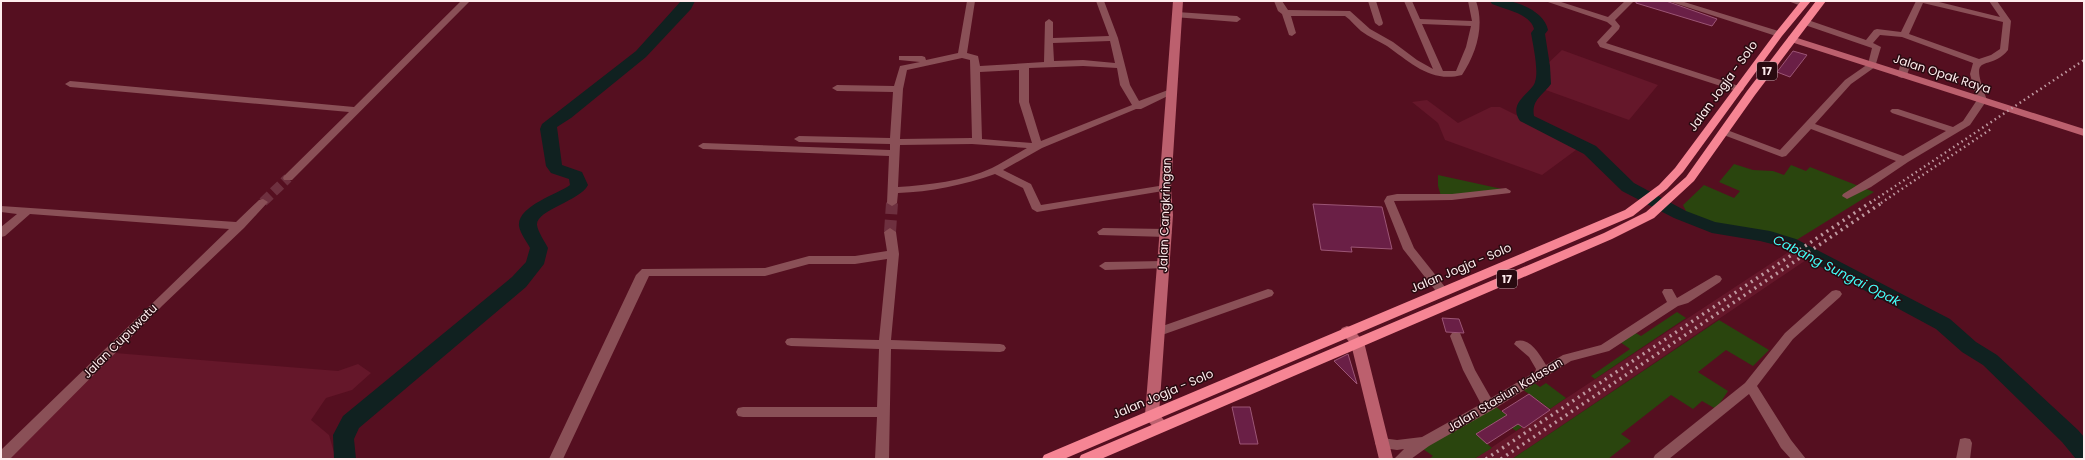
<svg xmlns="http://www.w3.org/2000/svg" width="2085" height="460" viewBox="0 0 2085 460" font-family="Poppins,sans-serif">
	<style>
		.built { fill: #65172a }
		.green { fill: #2a450e }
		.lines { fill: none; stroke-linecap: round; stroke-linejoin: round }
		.river { fill: #102120; fill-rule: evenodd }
		.building { fill: #6a1f46; stroke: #9c5575 }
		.street-tunnel-far1 { stroke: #6e303f; stroke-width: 10; stroke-dasharray: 10 4.5; stroke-linecap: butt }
		.street-tunnel { stroke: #6e303f; stroke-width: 12; stroke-dasharray: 12 6; stroke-linecap: butt }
		.street { fill: #8a5057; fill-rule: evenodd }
		.secondary { fill: #bc606e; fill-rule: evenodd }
		.highway { fill: #f68594; fill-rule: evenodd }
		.rail-far1 { stroke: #bf99a0; stroke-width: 2.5; stroke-dasharray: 1.5 3.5; stroke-linecap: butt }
		.rail { stroke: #bf99a0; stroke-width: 3.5; stroke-dasharray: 2 4.5; stroke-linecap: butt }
		.labels { text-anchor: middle; stroke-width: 3; stroke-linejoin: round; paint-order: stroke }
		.shield { fill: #290a10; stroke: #bea8ab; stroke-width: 1 }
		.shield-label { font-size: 11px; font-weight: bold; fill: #feeced }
		.street-label { font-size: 12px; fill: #feeced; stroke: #290a10 }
		.water-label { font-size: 13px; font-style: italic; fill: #42fef9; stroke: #290a10 }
	</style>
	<rect width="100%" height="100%" fill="#550f20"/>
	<path class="built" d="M1562 50 1658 85 1629 120 1543 89 1546 80 1543 68Z
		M1427 100 1458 123 1491 107H1500L1580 147 1542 175 1445 140 1438 123 1412 102Z
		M1790 251 1806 260 1512 459H1474Z
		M115 353 338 371 358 364 371 373 352 390 326 398 311 420 329 435 336 459H3Z"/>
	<path class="green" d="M1734 164 1753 170 1773 171 1784 175 1791 165 1806 171 1810 167 1874 192 1790 244H1786L1688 215 1683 205 1704 185 1734 198 1740 191 1719 182Z
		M1438 175 1502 189 1441 196 1438 186Z
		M1677 312 1686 318 1595 379 1591 376 1630 349 1620 342 1634 332 1641 336Z
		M1719 320 1769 350 1753 366 1726 350 1698 372 1728 391 1716 409 1702 401 1693 409 1671 395 1621 434 1631 441 1608 459H1512Z
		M1533 382 1540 387 1546 383 1566 398 1550 409 1522 389Z
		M1495 406 1522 427 1516 431 1512 428 1509 430 1497 421 1476 434 1492 448 1474 459H1429L1433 456 1423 449Z"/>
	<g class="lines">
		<path class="river" d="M681 1H695L691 9 646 57 571 118 557 127 562 165 582 172 588 185C580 201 536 210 537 225 538 232 545 242 548 248L544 264 526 287 359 428 354 439 356 459H334L333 435 343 416 512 277 526 262 530 248C527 242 520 233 519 226 517 206 558 194 570 185L569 179 551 173 546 166 540 129 542 124 636 51Z
			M1490 1C1496 1 1503 0 1509 1 1524 4 1545 14 1548 30L1545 34 1550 66 1551 84C1543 95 1531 100 1534 116L1596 146 1634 183 1686 211 1715 222 1770 231 1796 239 1950 319 1976 342 1997 355 2078 430 2084 437V459H2076L2062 442 1983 365 1962 352 1936 329 1784 247 1760 241 1712 233 1674 218 1622 191 1584 154 1520 121C1507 102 1532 93 1535 82 1539 71 1533 45 1531 33L1534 29C1531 14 1504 9 1492 4Z"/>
	</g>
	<path class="building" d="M1636 1H1666L1717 19 1712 26 1636 3Z
		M1793 51 1807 55 1790 77 1777 72Z
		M1313 204 1382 207 1392 249 1351 247 1352 252 1321 250Z
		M1442 318 1459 319 1464 333 1446 332Z
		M1348 354 1357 384 1334 361Z
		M1529 394 1550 410 1524 428 1518 424 1487 444 1476 434 1507 415 1502 411Z
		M1232 407H1250L1258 444H1240Z"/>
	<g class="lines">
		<path class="street-tunnel-far1" d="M263 202 288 178"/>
		<path class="street-tunnel" d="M890 232 892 203"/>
		<path class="street" d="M461 1H470L292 180H284L283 178 284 176 349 112 70 87 65 84 70 81 354 107Z
			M967 1H975L967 53 978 56 980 66 1044 62 1045 22 1049 19 1053 22V38L1109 36 1096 1H1104L1118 38 1130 85 1139 101 1168 90 1171 89 1176 92 1141 109H1136L1042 148 1003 170 1031 184 1041 205 1165 185 1170 188 1169 190 1037 212 1032 209 1023 188 995 174C964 185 930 192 898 193L897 203 892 206 887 203 889 156 703 149 698 146 703 143 890 150V144L799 142 794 139 799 136 890 138 893 92 837 91 832 88 837 85 894 86 900 66 920 62 899 60V56H922L925 57 926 60 958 53ZM1110 41 1115 63 1083 60 1054 61 1053 43ZM962 58 970 60 972 138 900 139 903 89 907 70ZM1083 66 1117 68 1120 85 1132 105 1041 141 1029 102V68ZM1019 70V102L1032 143 982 139 980 72ZM972 144 1027 148C1015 155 1004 162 992 168 964 181 928 185 898 187L900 145Z
			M1274 1H1282L1288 10 1350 11 1370 29 1393 42 1417 60 1433 69 1404 1H1412L1420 19 1472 21 1468 1H1476C1485 26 1476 54 1462 75 1431 83 1411 63 1387 46 1379 41 1369 37 1361 31 1355 26 1351 20 1345 16H1291L1296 33 1292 36 1289 35 1282 14 1278 11ZM1422 24 1471 26 1466 47 1456 71H1443Z
			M1368 1H1376L1383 23 1382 25 1379 26 1375 23Z
			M1545 1H1558L1608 17 1625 1H1634L1615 20 1620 26 1619 29 1606 43 1742 87 1744 89 1742 91H1736L1600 47 1597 42 1612 26 1607 22Z
			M1668 1H1681L1782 32 1783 34 1779 37 1776 36Z
			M1788 1H1802L1808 4 1804 7Z
			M1916 1H1935L2000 17 1989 1H1997L2011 21 2008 50C1989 74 1967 48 1987 100L1970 125 1908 162 1871 187 1847 199 1842 196 1843 194 1896 161 1811 129 1786 156 1782 157 1721 134 1719 132 1724 129 1727 130 1780 150 1845 80 1868 64 1872 48 1802 24V20H1808L1866 40 1874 30 1877 29 1901 32ZM1923 3 2003 22 2000 49 1991 55 1979 59 1909 34ZM1880 35 1902 37 1973 63 1970 74 1977 100 1963 121 1953 127 1898 109H1892L1890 111 1892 113 1946 131 1903 156 1815 124 1851 84 1875 67 1881 47 1873 43Z
			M1177 12 1237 16 1241 19 1237 22 1174 17 1173 15Z
			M1906 60 1911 63 1907 75 1902 78 1899 77 1897 75 1901 63Z
			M1506 188 1511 191 1510 193 1452 200 1394 201 1414 248 1449 292 1443 296 1439 295 1403 249 1384 201 1387 196 1397 194H1452Z
			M263 199 268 202 244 228 162 306 10 459H1V450L229 229 30 214 5 236 1 237V227L17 214 1 212V206L236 222 259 200Z
			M890 228 896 232 899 254 891 340 1000 344 1004 345 1006 348 1004 351 1000 352 891 349 889 459H875L877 417H743L738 416 736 412 738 408 743 407H877L879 349 791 346 787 345 785 342 787 339 791 338 879 340 887 259 855 264H809L765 276H649L563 459H549L636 275 642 269 765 268 809 256H855L887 251 884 232Z
			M1103 228 1166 229 1172 233 1166 237 1099 235 1097 232Z
			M1164 261 1168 262 1170 265 1168 268 1105 270 1099 266 1105 262Z
			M1716 275 1720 276 1722 279 1720 282 1688 303 1678 306 1609 351 1571 361 1494 409 1429 446 1411 459H1394L1404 449 1397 450 1377 447 1375 443 1377 439 1382 438 1397 440 1422 437 1481 404 1463 370 1450 336 1452 333H1460L1475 370 1491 398 1535 372 1536 369 1529 357 1514 344 1516 341C1530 337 1540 355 1546 365L1563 355 1601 345 1667 302 1662 292 1664 289H1672L1677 298Z
			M1268 289 1272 290 1274 293 1272 296 1162 335H1154L1152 332 1154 329Z
			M1836 290 1840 291 1842 294 1840 297 1793 339 1757 386 1791 440 1806 459H1791L1781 448 1749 394 1669 459H1653L1655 455 1745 383 1785 333 1832 291Z
			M1965 438 1970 439 1972 443 1970 459H1956L1960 439Z"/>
		<path class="secondary" d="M1173 1H1183L1171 188 1173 215 1159 414 1168 425 1166 429C1156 432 1149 424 1145 415L1161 215 1159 188Z
			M1791 36 2084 129V136L1788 41V37Z
			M1347 326 1352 328 1364 342 1393 459H1379L1351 344 1340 331 1342 328Z"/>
		<path class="highway" d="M1801 1H1811L1782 36 1683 172 1667 189 1633 216 1064 459H1042L1044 455 1625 210 1659 185 1675 168 1776 32Z
			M1816 1H1826L1755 95 1694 181 1654 218 1612 239 1101 459H1079L1081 455 1604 233 1646 212 1686 177 1747 91Z"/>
		<path class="rail-far1" d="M1870 203 2084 60
			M1881 203 1991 129"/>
		<path class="rail" d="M1486 459 1871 202
			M1501 459 1883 202"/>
	</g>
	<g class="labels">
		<g class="shield">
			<rect x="1757" y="62" width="20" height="18" rx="3"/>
			<rect x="1497" y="270" width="20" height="18" rx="3"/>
		</g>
		<g class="shield-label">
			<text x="1767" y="75">17</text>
			<text x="1507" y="283">17</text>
		</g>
		<g class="street-label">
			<text transform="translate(1942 74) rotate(18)" y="4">Jalan Opak Raya</text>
			<text transform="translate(1723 86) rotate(-54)" y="4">Jalan Jogja - Solo</text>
			<text transform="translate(1165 215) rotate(-88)" y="4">Jalan Cangkringan</text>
			<text transform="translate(1461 268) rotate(-23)" y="4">Jalan Jogja - Solo</text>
			<text transform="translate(120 341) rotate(-45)" y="4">Jalan Cupuwatu</text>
			<text transform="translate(1163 394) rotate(-23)" y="4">Jalan Jogja - Solo</text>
			<text transform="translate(1505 395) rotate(-31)" y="4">Jalan Stasiun Kalasan</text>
		</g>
		<g class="water-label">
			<text transform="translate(1837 270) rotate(27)" y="5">Cabang Sungai Opak</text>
		</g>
	</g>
	<rect width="2085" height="460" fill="none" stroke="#feeced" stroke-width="4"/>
</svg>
